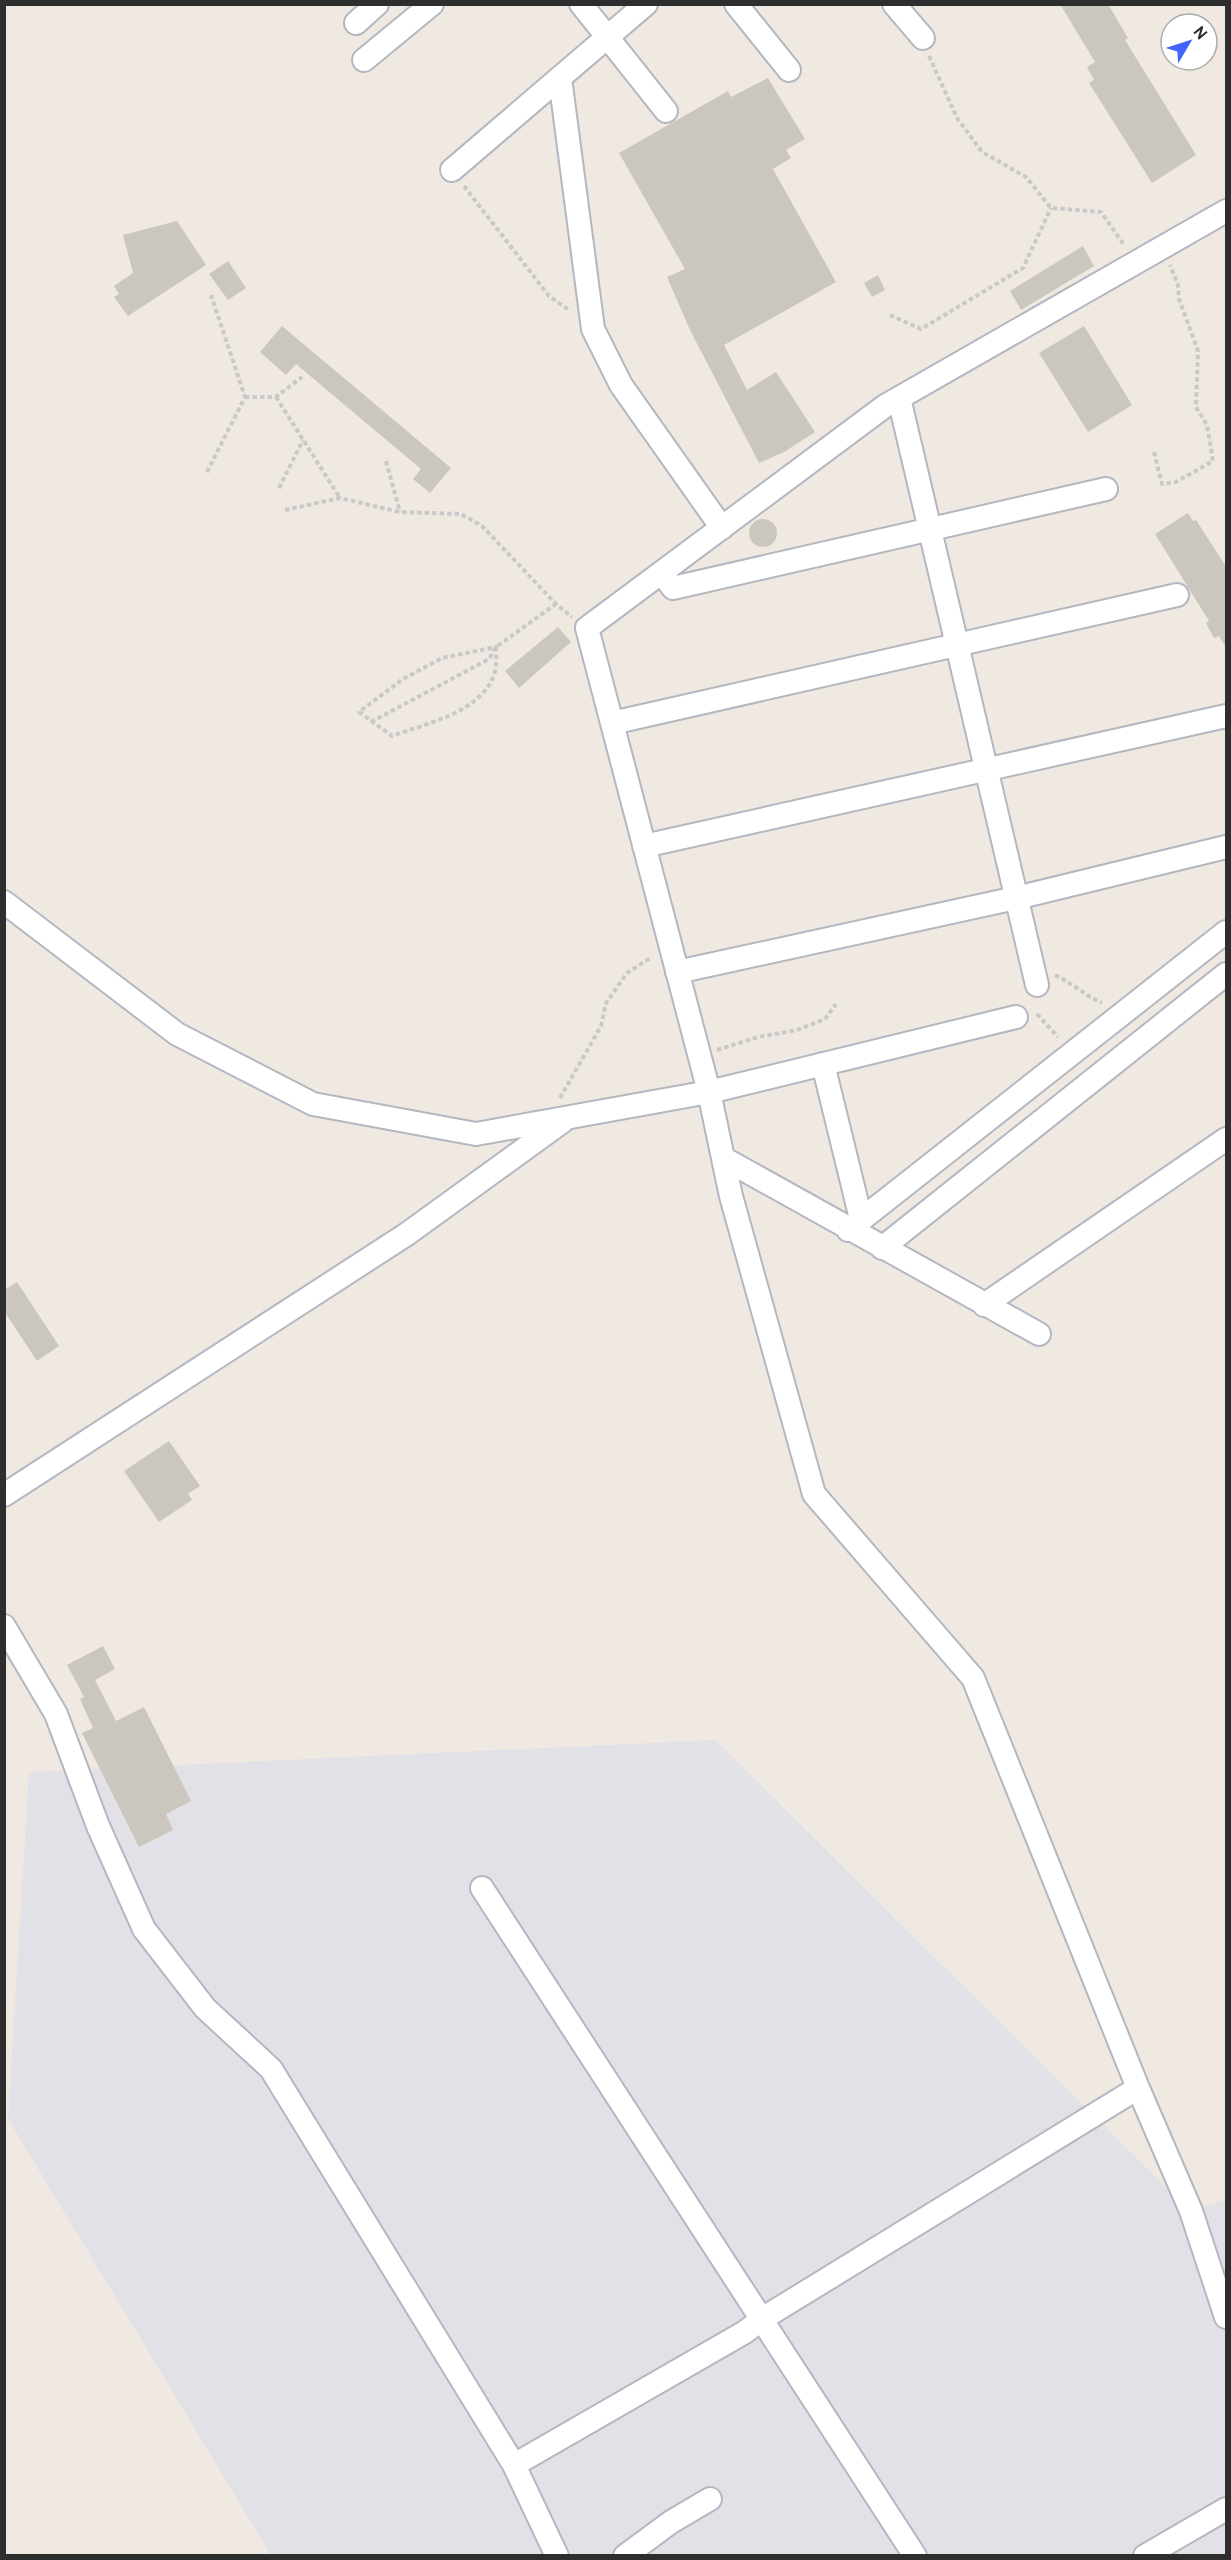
<svg xmlns="http://www.w3.org/2000/svg" width="1231" height="2560" viewBox="0 0 1231 2560" font-family="Overpass,sans-serif">
	<style>
		.industrial { fill: #e3e1e8 }
		.building { fill: #cbc7bf }
		.lines { fill: none; stroke-linecap: round; stroke-linejoin: round }
		.minor-casing { stroke: #b4b7c1; stroke-width: 26 }
		.path { stroke: #c9c9c9; stroke-width: 4; stroke-dasharray: 4.5 3; stroke-linecap: butt }
		.minor { stroke: #fff; stroke-width: 22 }
	</style>
	<rect width="100%" height="100%" fill="#efe9e1"/>
	<path class="industrial" d="M715 1740 1190 2211 1226 2200V2555H271L8 2119 29 1772Z"/>
	<path class="building" d="M1060 4H1108L1128 38 1125 40 1196 155 1152 183 1089 83 1094 80 1087 67 1095 62Z
		M768 78 805 139 786 150 791 158 773 169 836 282 724 345 747 390 776 372 815 432 784 452 759 463 690 330 667 277 685 269 619 153 728 91 731 97Z
		M177 221 206 265 128 316 114 297 119 294 114 286 133 273 123 235Z
		M1083 246 1094 266 1021 310 1010 291Z
		M228 261 246 288 228 300 209 274Z
		M878 275 885 290 872 297 864 283Z
		M282 326 451 468 430 493 413 479 421 469 296 364 286 375 260 352Z
		M1084 326 1132 405 1088 432 1039 353Z
		M1188 513 1193 521 1196 520 1227 568V649L1219 636 1214 638 1206 623 1209 621 1155 534Z
		M749 533a14 14 0 1 1 28 0a14 14 0 1 1-28 0Z
		M558 627 571 642 519 688 505 671Z
		M17 1282 59 1346 37 1361 4 1311V1290Z
		M169 1441 200 1486 188 1494 192 1500 159 1522 124 1471Z
		M103 1646 115 1669 95 1680 116 1721 144 1707 191 1801 166 1814 173 1830 139 1847 82 1733 93 1728 80 1699 84 1697 67 1665Z"/>
	<g class="lines">
		<g class="minor-casing">
			<path id="minor" d="M581 4 666 111
				M736 4 789 70
				M894 4 923 38
				M356 23 377 4
				M364 60 432 4
				M560 78 593 329 621 385 722 528
				M452 170 646 4
				M1226 211 885 406 587 628 709 1092 731 1196 814 1494 973 1678 1138 2088 1191 2211 1226 2317
				M899 398 1037 985
				M661 573 673 588 1106 489
				M612 723 1177 595
				M644 846 1226 716
				M4 902 177 1034 313 1104 476 1134 709 1092 1016 1017
				M677 972 1016 898 1226 847
				M823 1064 861 1219
				M723 1158 1039 1334
				M848 1230 1226 932
				M882 1248 1226 974
				M984 1305 1226 1139
				M4 1495 407 1234 563 1121
				M4 1626 56 1714 98 1826 144 1929 205 2008 271 2069 514 2465 745 2332 762 2319 1138 2088
				M482 1888 915 2556
				M514 2465 557 2556
				M625 2556 671 2522 710 2499
				M1145 2556 1226 2509"/>
		</g>
		<path class="path" d="M929 56 957 118 982 152 1026 177 1051 208 1101 212 1125 246
			M464 186 549 296 569 310
			M890 315 921 329 1023 268 1051 208
			M245 397H276L302 377
			M276 397 340 498
			M1154 452 1162 484 1176 482 1213 461 1207 425 1196 407 1198 351 1179 299 1178 285 1170 265
			M386 461 400 512
			M207 472 245 397 211 295
			M279 488 303 440
			M285 510 340 498 400 512 461 514 482 526 556 604 572 617
			M496 647C496 656 497 667 494 675 480 713 427 723 392 736L359 712 403 679 442 658Z
			M371 722 489 659 496 647 556 604
			M1055 975C1072 983 1084 995 1102 1003
			M1037 1014 1058 1037
			M717 1050 758 1037 797 1030 825 1019 836 1004
			M560 1098 601 1026 606 1003 627 973 652 957"/>
		<use href="#minor" class="minor"/>
	</g>
	<rect width="1231" height="2560" fill="none" stroke="#2e2e2e" stroke-width="12"/>
	<g transform="translate(1189 42) rotate(51)"><circle r="28" fill="#ffffff" stroke="#ababab" stroke-width="1.5"/>
	<path d="M0-4.5L10 22L0 15L-10 22Z" fill="#4264fb"/>
	<text y="-9" font-size="16" font-weight="bold" text-anchor="middle" fill="#2e2e2e">N</text>
	</g>
</svg>
